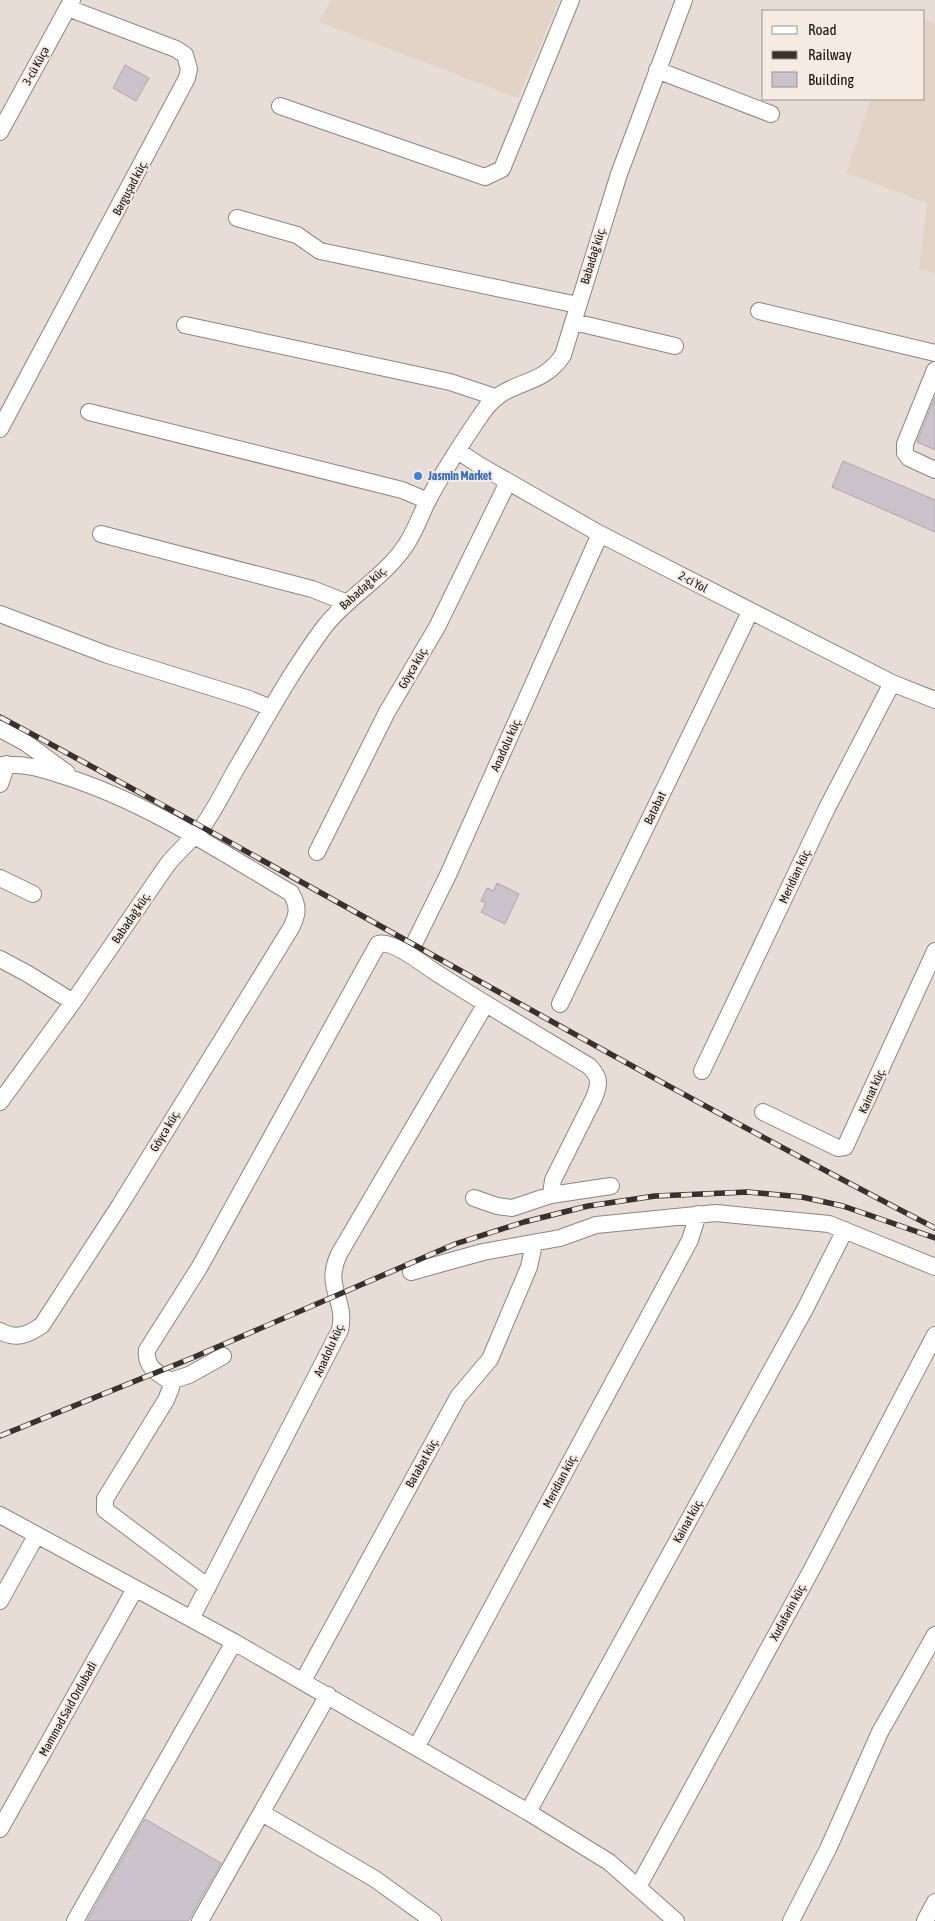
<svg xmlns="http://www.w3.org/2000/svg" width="935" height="1921" viewBox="0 0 935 1921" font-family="'Asap Condensed',sans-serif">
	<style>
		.built { fill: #e3d2c6 }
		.building { fill: #cac3cc; stroke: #ada6af }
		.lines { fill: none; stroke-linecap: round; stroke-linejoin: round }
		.minor-casing { stroke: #8e857e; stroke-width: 18 }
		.minor { stroke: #fff; stroke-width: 16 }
		.rail-casing { stroke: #37322f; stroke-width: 5.5 }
		.rail { stroke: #f5ebe3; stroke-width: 4; stroke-dasharray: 11; stroke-linecap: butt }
		.shop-dot { fill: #3f7fe0; stroke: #f5ebe3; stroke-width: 2 }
		.labels { text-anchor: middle; stroke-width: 4; stroke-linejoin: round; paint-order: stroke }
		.street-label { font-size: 12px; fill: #130f0d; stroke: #f5ebe3 }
		.shop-label { font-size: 12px; font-weight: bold; fill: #366cbe; stroke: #f5ebe3; text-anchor: start }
	</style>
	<rect width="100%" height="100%" fill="#e8ddd6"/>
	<path class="built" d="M331 0H559L518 98 319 22Z
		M924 19 935 23V274L919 269 927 203 846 173 871 99H924Z"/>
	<path class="building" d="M125 65 149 78 136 101 113 88Z
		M935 397V450L917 442Z
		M843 461 935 500V532L832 487Z
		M497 883 519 894 505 924 481 912 486 903 481 901 487 888 494 891Z
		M145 1819 221 1863 188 1921H87Z"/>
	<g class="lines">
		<g class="minor-casing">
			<path id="minor" d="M657 70 771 114
				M280 106 485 177 502 169 571 0
				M0 132 72 0
				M237 218 297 235 320 251 578 305
				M759 311 935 353
				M574 322 675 346
				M185 325 450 382 495 397
				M935 370 905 444V453L909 458 935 470
				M89 412 402 490 428 501
				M0 429 187 78 189 69 185 55 176 49 68 8
				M458 451 479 465 600 534 892 683 935 700
				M101 534 312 589 345 602
				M0 614 108 655 249 699 271 708
				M0 729 26 743 67 773
				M0 765C26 763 42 769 67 777 147 803 218 850 291 893 299 907 298 914 291 928L120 1205 42 1325C28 1335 16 1340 0 1331
				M0 784 7 764
				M317 852 387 712 437 627 508 482
				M0 878 33 894
				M409 954 448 875 600 534
				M0 959 28 974 73 1002
				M560 1004 750 612
				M702 1071 827 808 892 683
				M0 1102 73 1002 167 865C178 851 192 840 203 826 215 809 225 789 235 771 264 722 291 671 325 626 350 594 388 576 409 540 416 528 421 515 427 502 443 472 463 441 483 412 507 377 540 390 563 355L619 174 684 0
				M763 1112 838 1148 845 1147 935 951
				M474 1198 497 1206 512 1208 551 1195 611 1186
				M411 1272 483 1252 560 1238 596 1225 716 1213 829 1224 935 1267
				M170 1381C157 1373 145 1367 147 1350L199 1268 378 944C391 940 421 962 432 970 483 1003 536 1034 589 1066 600 1077 600 1083 594 1098L553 1180 551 1195
				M170 1381 171 1388 166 1400 105 1499V1510L208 1587
				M170 1381 189 1375 223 1356
				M0 1515 234 1642 528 1812 609 1862 676 1921
				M0 1601 36 1536
				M191 1619 340 1330C347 1298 323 1289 339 1254L485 1005
				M303 1681 458 1397 490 1359 529 1267 534 1244
				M417 1746 690 1240 698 1214
				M528 1812 805 1309 845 1230
				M262 1813 375 1879 433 1921
				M0 1829 135 1589
				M638 1887 812 1569 935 1335
				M75 1921 234 1642
				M200 1921 328 1695
				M791 1921 828 1849 880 1732 935 1635
				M925 1921 935 1902"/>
		</g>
		<use href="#minor" class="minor"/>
		<g class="rail-casing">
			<path id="rail" d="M0 717C313 884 619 1065 935 1228
				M0 1436 192 1358 455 1244 524 1222 588 1206 655 1196 748 1192 802 1197 843 1206 935 1238"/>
		</g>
		<use href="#rail" class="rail"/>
	</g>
	<circle class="shop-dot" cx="418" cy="476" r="5"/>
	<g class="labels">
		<g class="street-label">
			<text transform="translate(36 66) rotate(-61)" y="4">3-cü Küçə</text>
			<text transform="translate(130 188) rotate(-62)" y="4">Bərguşad küç.</text>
			<text transform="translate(593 256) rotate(-73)" y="4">Babadağ küç.</text>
			<text transform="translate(693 582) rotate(28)" y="4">2-ci Yol</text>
			<text transform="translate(363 588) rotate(-42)" y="4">Babadağ küç.</text>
			<text transform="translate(413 668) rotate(-60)" y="4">Göycə küç.</text>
			<text transform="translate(506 745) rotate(-66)" y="4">Anadolu küç.</text>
			<text transform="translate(655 808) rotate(-64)" y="4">Batabat</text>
			<text transform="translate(795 876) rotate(-65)" y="4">Meridian küç.</text>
			<text transform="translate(131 918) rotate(-56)" y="4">Babadağ küç.</text>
			<text transform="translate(872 1091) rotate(-66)" y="4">Kainat küç.</text>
			<text transform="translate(165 1131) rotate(-59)" y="4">Göycə küç.</text>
			<text transform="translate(329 1350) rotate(-66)" y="4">Anadolu küç.</text>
			<text transform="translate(422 1463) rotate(-61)" y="4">Batabat küç.</text>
			<text transform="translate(560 1481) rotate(-62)" y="4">Meridian küç.</text>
			<text transform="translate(688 1521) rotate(-61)" y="4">Kainat küç.</text>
			<text transform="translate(788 1612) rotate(-62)" y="4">Xudafərin küç.</text>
			<text transform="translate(68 1709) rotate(-61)" y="4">Məmməd Səid Ordubadi</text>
		</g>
		<g class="shop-label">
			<text x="428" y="480">Jasmin Market</text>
		</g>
	</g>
	<rect x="762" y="10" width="162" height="90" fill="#f5ebe3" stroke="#9b938d"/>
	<rect x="772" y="26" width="25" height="8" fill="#ffffff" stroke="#9b938d"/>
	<text x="808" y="35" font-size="15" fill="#130f0d">Road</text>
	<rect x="772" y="51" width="25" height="8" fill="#37322f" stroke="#9b938d"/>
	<text x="808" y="60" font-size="15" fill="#130f0d">Railway</text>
	<rect x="772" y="72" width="25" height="15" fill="#cac3cc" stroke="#9b938d"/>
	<text x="808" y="85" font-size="15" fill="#130f0d">Building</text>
</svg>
